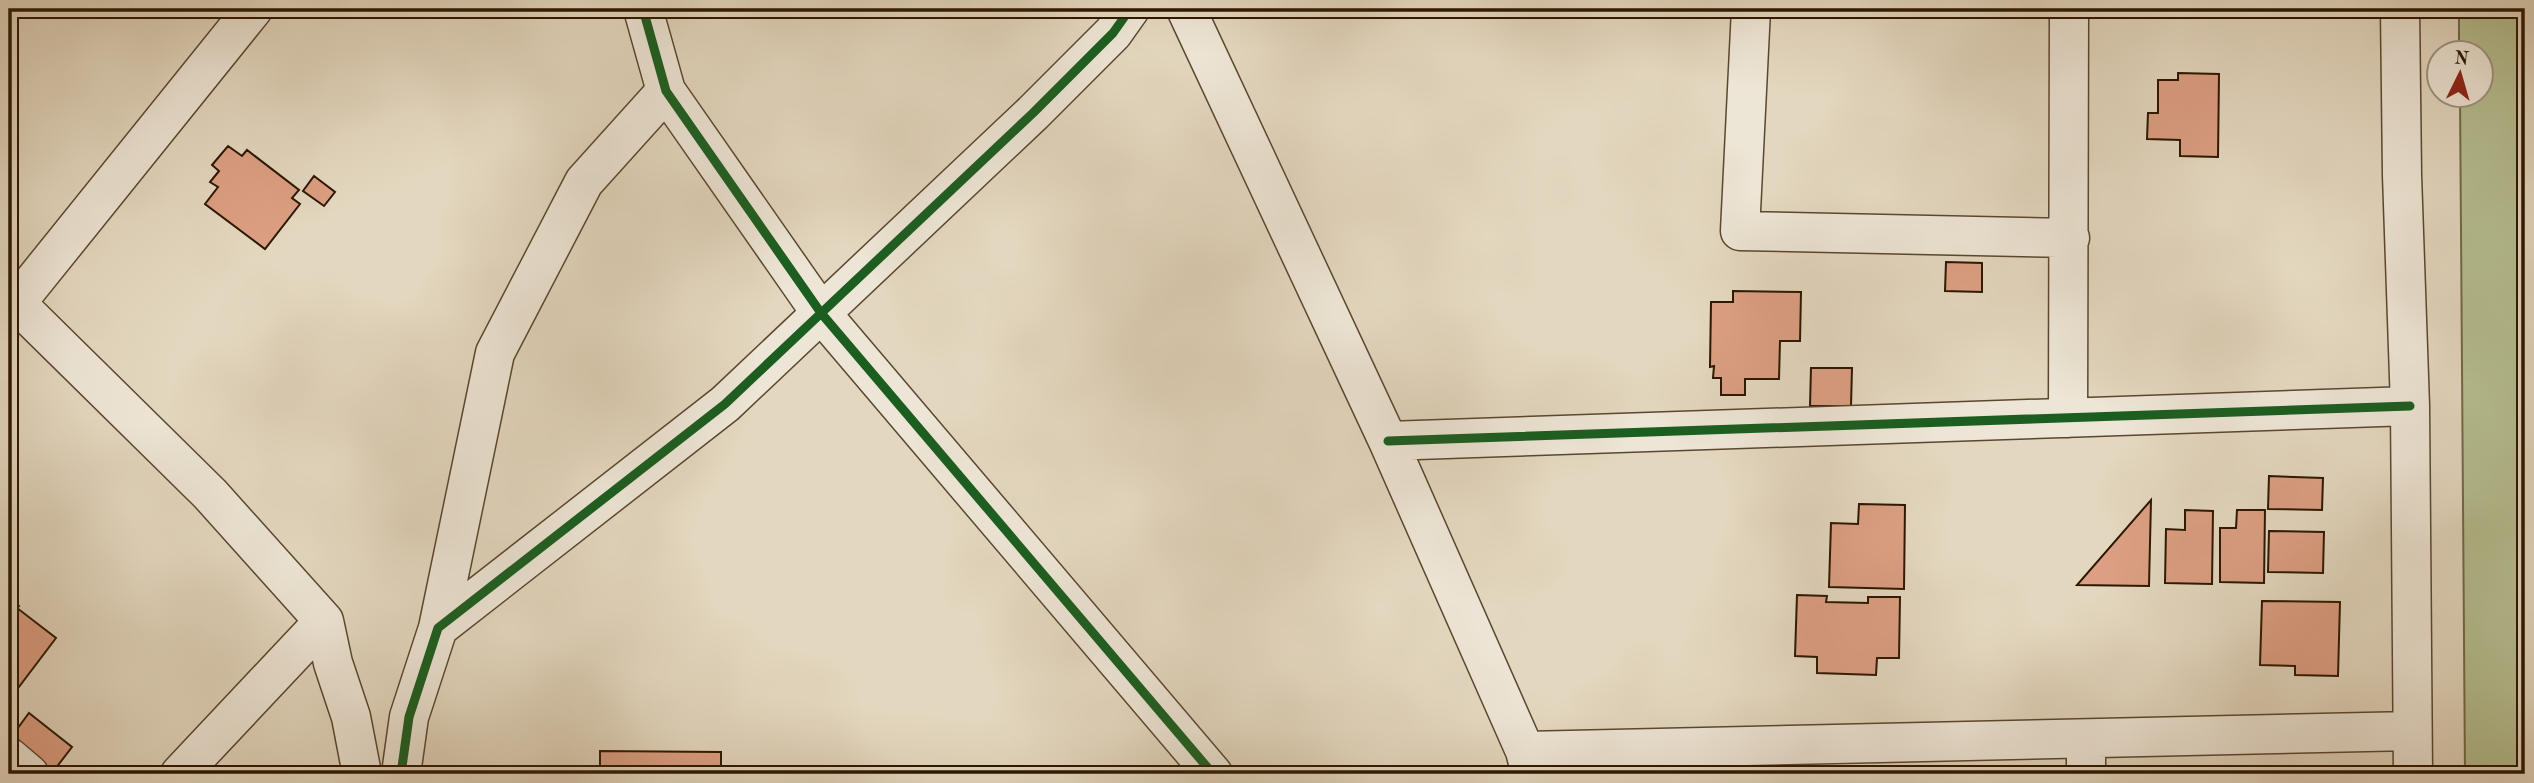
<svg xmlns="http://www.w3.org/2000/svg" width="2534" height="783" viewBox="0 0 2534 783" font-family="'Old Standard TT',serif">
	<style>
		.green { fill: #b5be91; stroke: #716a48; stroke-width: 2 }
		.building { fill: #dc9f83; stroke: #2d1700; stroke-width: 2 }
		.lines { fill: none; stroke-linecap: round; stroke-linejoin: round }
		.minor-casing { stroke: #5a4730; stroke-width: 41 }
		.minor { stroke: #ede5d5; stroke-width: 38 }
		.cycleway-casing { stroke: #ede5d5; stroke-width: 13 }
		.cycleway { stroke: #1b5e20; stroke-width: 9 }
	</style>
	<rect width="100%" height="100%" fill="#e3d7bf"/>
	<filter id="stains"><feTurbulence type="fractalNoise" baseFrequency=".00286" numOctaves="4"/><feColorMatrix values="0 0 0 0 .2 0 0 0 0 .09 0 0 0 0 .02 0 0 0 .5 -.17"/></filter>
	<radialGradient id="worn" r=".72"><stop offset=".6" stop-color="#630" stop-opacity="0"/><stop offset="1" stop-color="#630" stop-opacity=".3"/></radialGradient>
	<path class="green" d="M2459 9H2525V774H2465L2460 95 2482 94V52H2459Z"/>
	<path class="building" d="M2178 73 2219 74 2218 157 2180 156V140L2147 139 2148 113H2158V80H2178Z
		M228 146 242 156 247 150 299 190 292 198 300 204 265 249 205 204 218 187 210 182 219 171 212 165Z
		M314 176 335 192 324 206 303 191Z
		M1946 262 1982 263V292L1945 291Z
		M1733 291 1801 292 1800 341H1780L1779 379H1745V395H1721V378H1713L1714 366 1710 367 1711 302H1733Z
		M1811 368H1852L1851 406H1810Z
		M2269 476 2323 478 2322 510 2268 509Z
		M2151 500 2149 586 2077 585Z
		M1859 504 1905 505 1904 589 1829 587 1831 523 1858 524Z
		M2185 510 2213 511 2212 584 2165 583 2166 529 2185 530Z
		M2237 510H2265L2264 583 2220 582V528H2236Z
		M2269 531 2324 532 2323 573 2268 572Z
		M1797 595 1827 596 1826 602 1868 603V597H1900L1899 658H1877L1876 675 1817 673V657L1795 656Z
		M9 598 19 606 17 608 56 638 9 700Z
		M2262 601 2340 602 2338 676 2295 675V666L2260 665Z
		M29 713 72 747 52 773 9 740Z
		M600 751 721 752V774H600Z"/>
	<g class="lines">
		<g class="minor-casing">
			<path id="minor" d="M643 9 666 91 821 313 1213 774
				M1186 9 1388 441 1525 751 1531 774
				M1751 9 1740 231 2070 238
				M2400 9 2402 175 2410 406 2413 774
				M9 296 210 494 324 621 333 663 351 717 362 774
				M9 312 253 9
				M2068 418 2069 9
				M1388 441 2410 406
				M438 628 495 353 584 182 666 91
				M2086 739V774
				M1525 751 2412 731
				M9 757 29 774
				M180 774 324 621
				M401 774 409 717 438 628 725 404 1033 113 1113 33 1130 9"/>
		</g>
		<use href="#minor" class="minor"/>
		<g class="cycleway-casing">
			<path id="cycleway" d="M643 9 666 91 821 313 1213 774
				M1388 441 2410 406
				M401 774 409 717 438 628 725 404 1033 113 1113 33 1130 9"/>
		</g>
		<use href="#cycleway" class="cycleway"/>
	</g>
	<rect width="2534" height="783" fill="none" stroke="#e3d7bf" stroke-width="35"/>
	<rect x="10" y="10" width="2513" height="762" fill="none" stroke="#2d1700" stroke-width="3.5"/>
	<rect x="18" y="18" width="2499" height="748" fill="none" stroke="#2d1700" stroke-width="2"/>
	<g transform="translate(2460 74) rotate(5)"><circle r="33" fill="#ede5d5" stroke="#a09380" stroke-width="2"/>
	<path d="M0-5L12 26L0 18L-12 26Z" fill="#8f2418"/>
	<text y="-10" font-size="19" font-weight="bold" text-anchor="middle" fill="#2d1700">N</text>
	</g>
	<rect width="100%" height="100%" filter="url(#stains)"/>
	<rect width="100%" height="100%" fill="url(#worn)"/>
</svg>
